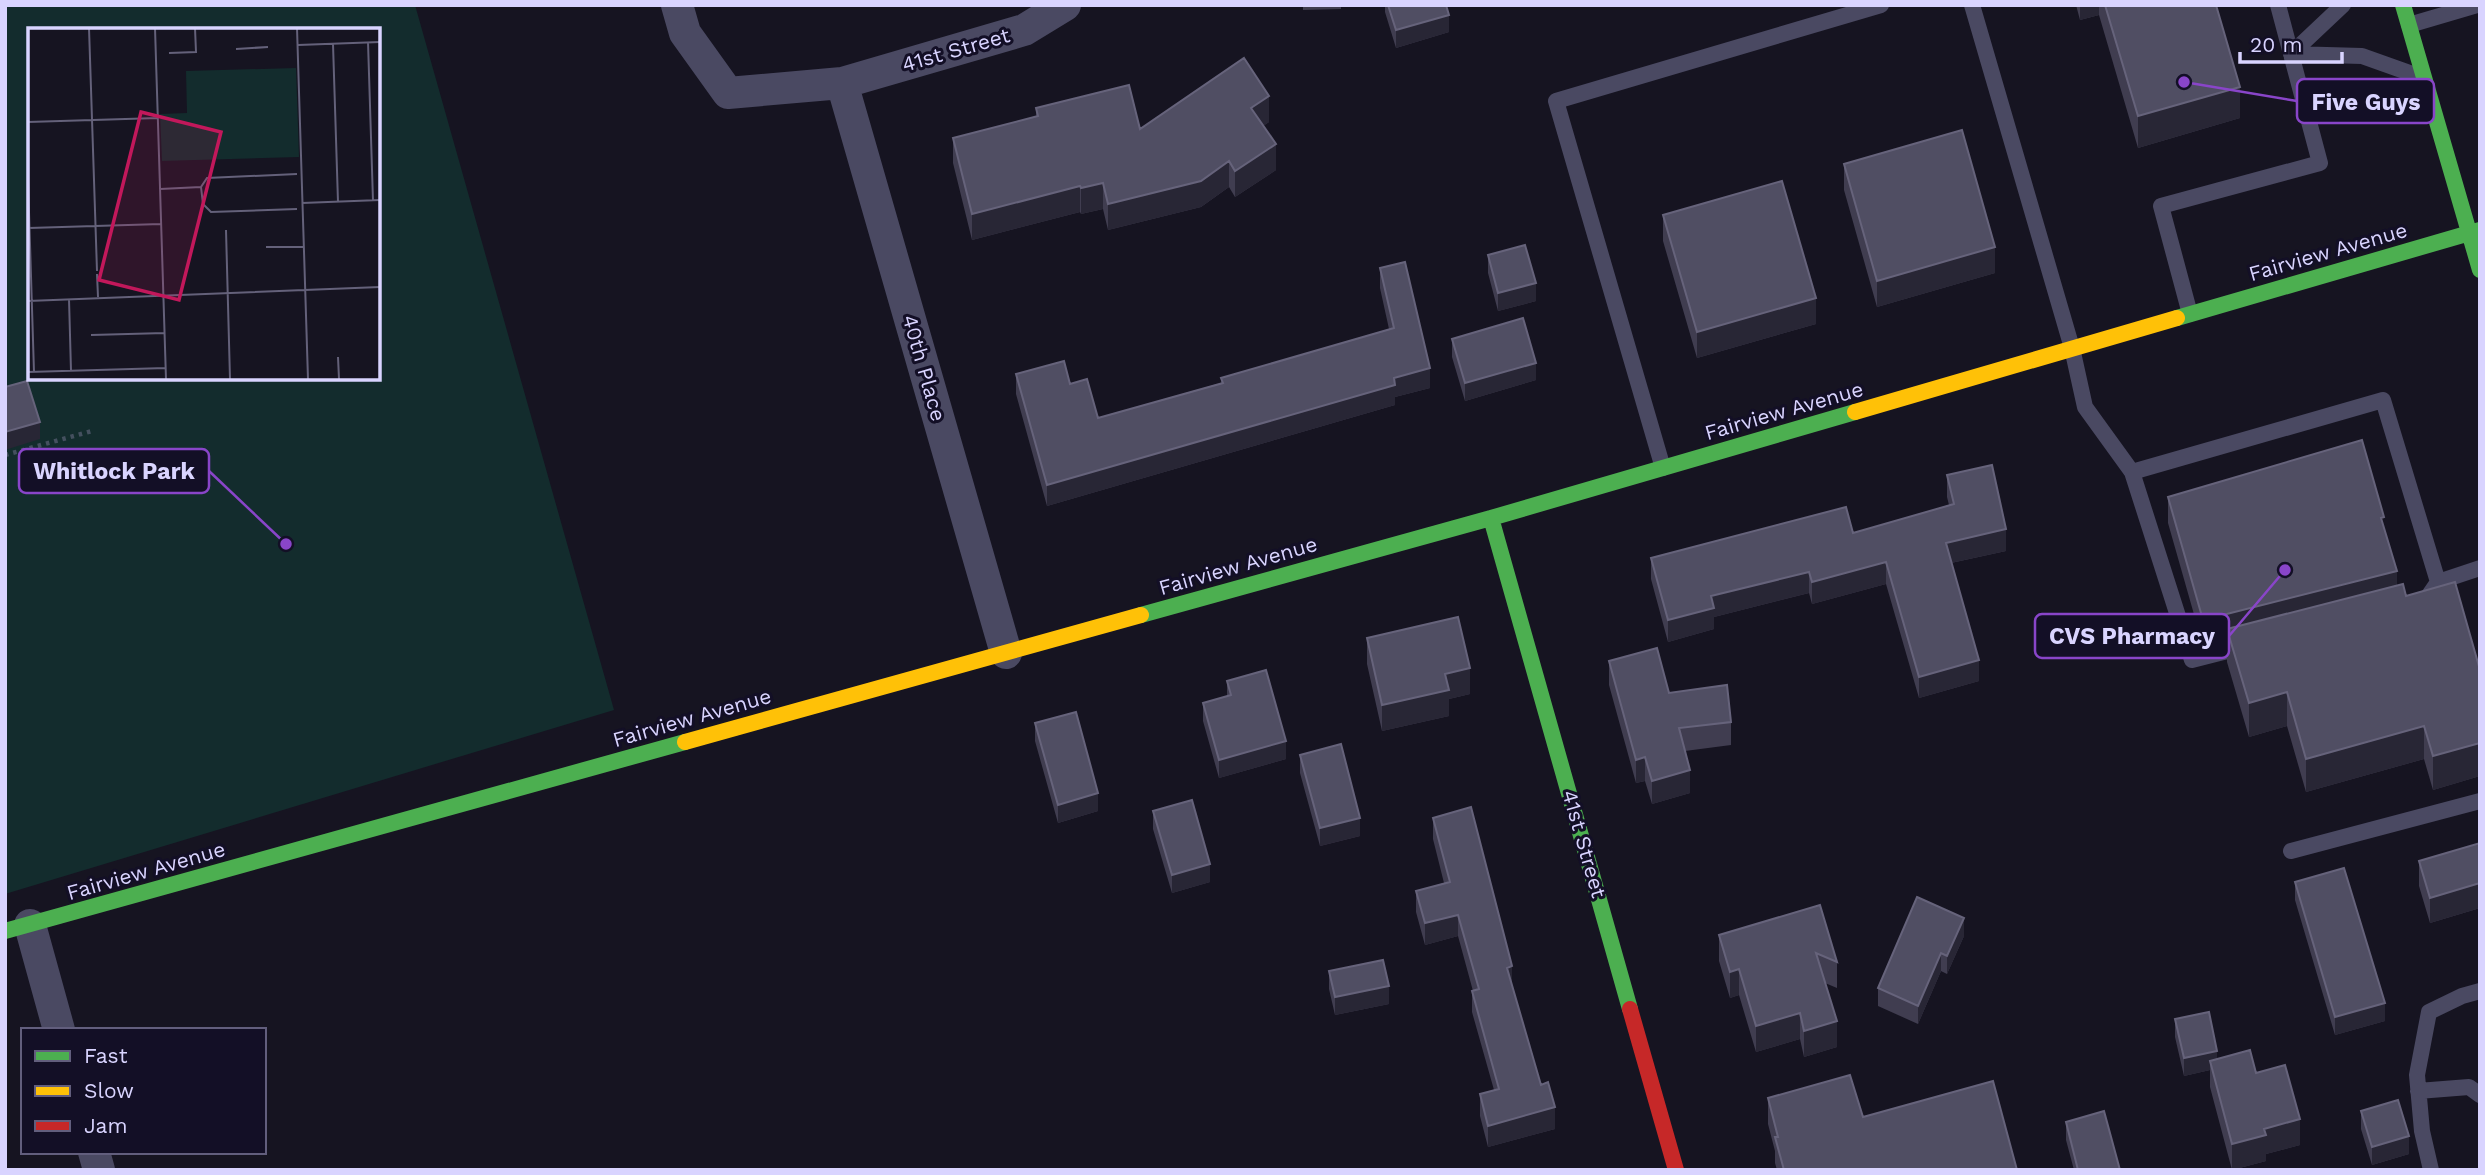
<svg xmlns="http://www.w3.org/2000/svg" width="2485" height="1175" viewBox="0 0 2485 1175" font-family="'Work Sans',sans-serif">
	<style>
		.green { fill: #132c2d; fill-rule: evenodd }
		.lines { fill: none; stroke-linecap: round; stroke-linejoin: round }
		.path { stroke: #44505f; stroke-width: 4.5; stroke-dasharray: 3.5 5; stroke-linecap: butt }
		.lane { stroke: #4a4962; stroke-width: 16 }
		.street { stroke: #4a4962; stroke-width: 32 }
		.fast { stroke: #4caf50; stroke-width: 16 }
		.slow { stroke: #ffc107; stroke-width: 16 }
		.jam { stroke: #c62828; stroke-width: 16 }
		.wall { fill: #403d50 }
		.shaded-wall { fill: #282635 }
		.building { fill: #504e63; stroke: #66637b; stroke-width: 2 }
		.labels { text-anchor: middle; stroke-width: 6; stroke-linejoin: round; paint-order: stroke }
		.street-label { font-size: 21px; fill: #d9d4ff; stroke: #130f26 }
		.inset-road { fill: none; stroke: #64617a; stroke-width: 2 }
		.view { fill: #c2185b; fill-opacity: 0.15; stroke: #c2185b; stroke-width: 3.5 }
		.inset-edge { fill: none; stroke: #d9d4ff; stroke-width: 3.5 }
		.leader { fill: none; stroke: #8945c9; stroke-width: 2.5 }
		.callout-dot { fill: #8945c9; stroke: #130f26; stroke-width: 2.5 }
		.callout { fill: #130f26; stroke: #8945c9; stroke-width: 2.5 }
		.callout-label { font-size: 23px; text-anchor: middle; font-weight: bold; fill: #d9d4ff }
	</style>
	<rect width="100%" height="100%" fill="#161421"/>
	<path class="green" d="M5 5H415L614 710 5 894ZM30 30H378V378H30Z"/>
	<g class="lines">
		<path class="path" d="M5 455 92 431"/>
		<path class="lane" d="M1972 5 2072 348 2085 407 2132 472 2192 660 2247 646
			M2409 25 2477 5
			M2291 54 2362 56 2421 77
			M2291 54 2343 5
			M2190 314 2161 206 2320 163 2278 5
			M1663 468 1556 101 1881 5
			M2132 472 2383 400 2438 582
			M2421 602 2425 601 2438 582 2480 568
			M2291 851 2480 801
			M2418 1091 2469 1087 2480 1095
			M2431 1170 2422 1131 2417 1075 2429 1012 2462 996 2480 991"/>
		<path class="street" d="M677 5 685 33 728 93 842 83 1024 30 1065 5
			M842 83 1006 653
			M30 925 59 1030
			M94 1152 99 1170"/>
		<path class="fast" d="M2403 5 2480 270
			M2177 318 2480 230
			M1491 518 1630 1009
			M1141 615 1491 518 1855 412
			M5 931 685 742"/>
		<path class="slow" d="M1855 412 2177 318
			M685 742 1141 615"/>
		<path class="jam" d="M1630 1009 1676 1170"/>
	</g>
	<path class="wall" d="M1303 5H1341V9L1303 10Z
		M1385 5H1446L1449 32 1396 48 1385 12Z
		M2076 5H2216L2240 118 2138 148 2099 15 2080 20Z
		M1036 108 1140 129 1269 122 1263 126 1276 170 1235 197 1229 187 1201 207 1108 230 1103 209 1081 214 1080 212 972 240 953 163V138L1036 117Z
		M1844 164 1995 273 1877 307 1844 190Z
		M1663 215 1816 324 1697 358 1663 241Z
		M1488 255 1536 301 1498 311 1488 273Z
		M1380 268 1430 388 1395 397V405L1047 506 1016 394V374L1070 384 1098 418 1221 383V378L1389 329 1380 288Z
		M1452 339 1536 380 1465 401 1452 357Z
		M1947 475 2006 551 1951 563 1979 681 1919 698 1886 584 1812 604 1809 593 1714 617V629L1668 642 1651 579V558L1853 533 1949 505 1947 497Z
		M2168 497 2384 527 2397 586 2480 670V776L2433 790 2424 759 2306 792 2287 726 2249 737 2227 662V640L2203 646 2168 523Z
		M1367 638 1470 694 1449 699V716L1382 731 1367 664Z
		M1609 661 1669 693 1731 722V745L1685 751 1690 793 1652 804 1645 781 1636 783 1609 685Z
		M1227 681 1286 759 1219 778 1203 721V703L1227 696Z
		M1035 723 1098 811 1058 823 1035 741Z
		M1300 755 1360 836 1320 846 1300 773Z
		M1153 811 1210 882 1172 893 1153 829Z
		M1433 818 1512 984 1541 1085 1555 1129 1488 1147 1480 1116V1094L1494 1090 1472 1012V991H1473L1458 936 1425 945 1416 912V891L1444 883 1433 839Z
		M2480 843V908L2430 923 2419 886V861Z
		M2295 882 2385 1021 2335 1035 2295 900Z
		M1820 905 1837 962V988L1825 983 1837 1047 1804 1057 1800 1039 1756 1052 1739 995 1730 998 1719 961V935Z
		M1964 936 1947 974 1941 971 1918 1024 1878 1006V988Z
		M1329 971 1389 1004 1335 1015 1329 989Z
		M2479 983H2480V1011L2479 1008Z
		M2175 1019 2217 1059 2256 1073 2300 1145 2266 1154V1161L2232 1170 2210 1087V1070L2184 1076 2175 1037Z
		M1768 1098 1863 1117 2017 1170H1777L1775 1163V1151L1768 1124Z
		M2361 1111 2409 1154 2372 1165 2361 1129Z
		M2066 1122 2120 1170H2074L2066 1140Z"/>
	<path class="shaded-wall" d="M2080 5H2099V15L2080 20Z
		M1449 15V32L1396 48V30Z
		M2240 87V118L2138 148V116Z
		M1269 96V122L1251 134V108Z
		M1276 144V170L1235 197V171Z
		M1229 161V187L1201 207 1108 230V204Z
		M1103 183V209L1081 214V188Z
		M1080 186V212L972 240V214Z
		M1995 247V273L1877 307V281Z
		M1536 283V301L1498 311V293Z
		M1816 298V324L1697 358V332Z
		M1536 363V380L1465 401V383Z
		M1430 368V388L1395 397V405L1047 506V485L1394 378Z
		M40 422V439L5 450V432Z
		M2006 529V551L1946 564V543Z
		M1886 562V584L1812 604V582Z
		M2397 571V597L2227 629V640L2203 646V620Z
		M1809 572V593L1714 617V629L1668 642V620L1711 596Z
		M1979 660V681L1919 698V677Z
		M1470 668V694L1449 699V716L1382 731V705L1445 674Z
		M2287 692V726L2249 737V703Z
		M2424 726V759L2306 792V759Z
		M1286 741V759L1219 778V760Z
		M2480 743V776L2433 790V756Z
		M1645 757V781L1636 783V760Z
		M1690 770V793L1652 804V781Z
		M1098 793V811L1058 823V805Z
		M1360 818V836L1320 846V828Z
		M1210 864V882L1172 893V875Z
		M2480 883V908L2430 923V898Z
		M1458 915V936L1425 945V923Z
		M1964 918V936L1947 974V956Z
		M1941 953V971L1918 1024V1006Z
		M1512 966V988L1507 968Z
		M1739 969V995L1730 998V972Z
		M1389 986V1004L1335 1015V997Z
		M2385 1003V1021L2335 1035V1017Z
		M1800 1013V1039L1756 1052V1026Z
		M1837 1021V1047L1804 1057V1031Z
		M2217 1051V1069L2210 1061V1070L2184 1076V1058Z
		M1555 1107V1129L1488 1147V1126Z
		M2300 1119V1145L2266 1154V1161L2232 1170V1144L2264 1129Z
		M2409 1136V1154L2372 1165V1147Z"/>
	<path class="building" d="M1388 5H1446L1449 15 1396 30Z
		M2105 5H2216L2240 87 2138 116Z
		M1244 58 1269 96 1251 108 1276 144 1235 171 1229 161 1201 181 1108 204 1103 183 1081 188 1080 186 972 214 953 138 1038 116 1036 108 1129 85 1140 129Z
		M1962 130 1995 247 1877 281 1844 164Z
		M1782 181 1816 298 1697 332 1663 215Z
		M1525 245 1536 283 1498 293 1488 255Z
		M1405 262 1430 368 1394 378 1395 385 1047 485 1016 374 1064 361 1070 384 1087 379 1098 418 1223 383 1221 378 1394 328 1380 268Z
		M1523 318 1536 363 1465 383 1452 339Z
		M27 381 40 422 5 432V387Z
		M2362 440 2384 517 2381 518 2397 571 2203 620 2168 497Z
		M1992 465 2006 529 1946 543 1979 660 1919 677 1886 562 1812 582 1809 572 1711 596 1714 608 1668 620 1651 558 1846 507 1853 533 1954 504 1947 475Z
		M2455 582 2480 670V743L2433 756 2424 726 2306 759 2287 692 2249 703 2227 629 2403 584 2406 596Z
		M1458 617 1470 668 1445 674 1449 690 1382 705 1367 638Z
		M1657 648 1669 693 1727 685 1731 722 1679 728 1690 770 1652 781 1645 757 1636 760 1609 661Z
		M1266 670 1286 741 1219 760 1203 703 1231 695 1227 681Z
		M1076 712 1098 793 1058 805 1035 723Z
		M1341 744 1360 818 1320 828 1300 755Z
		M1192 800 1210 864 1172 875 1153 811Z
		M1471 807 1512 966 1507 968 1541 1085 1548 1082 1555 1107 1488 1126 1480 1094 1499 1089 1472 991 1479 989 1458 915 1425 923 1416 891 1450 882 1433 818Z
		M2480 843V883L2430 898 2419 861Z
		M2344 868 2385 1003 2335 1017 2295 882Z
		M1917 897 1964 918 1947 956 1941 953 1918 1006 1878 988Z
		M1820 905 1837 962 1816 953 1837 1021 1804 1031 1800 1013 1756 1026 1739 969 1730 972 1719 935Z
		M1383 960 1389 986 1335 997 1329 971Z
		M2209 1012 2217 1051 2184 1058 2175 1019Z
		M2250 1050 2256 1073 2285 1065 2300 1119 2264 1129 2266 1135 2232 1144 2210 1061Z
		M1850 1075 1863 1117 1993 1081 2017 1170H1784L1775 1137H1778L1768 1098Z
		M2398 1100 2409 1136 2372 1147 2361 1111Z
		M2104 1111 2120 1170H2078L2066 1122Z"/>
	<g class="labels">
		<g class="street-label">
			<text transform="translate(956 50) rotate(-16)" y="7">41st Street</text>
			<text transform="translate(2328 252) rotate(-16)" y="7">Fairview Avenue</text>
			<text transform="translate(924 368) rotate(74)" y="7">40th Place</text>
			<text transform="translate(1784 411) rotate(-16)" y="7">Fairview Avenue</text>
			<text transform="translate(1238 566) rotate(-16)" y="7">Fairview Avenue</text>
			<text transform="translate(692 718) rotate(-16)" y="7">Fairview Avenue</text>
			<text transform="translate(1584 844) rotate(74)" y="7">41st Street</text>
			<text transform="translate(146 871) rotate(-16)" y="7">Fairview Avenue</text>
		</g>
	</g>
	<g transform="translate(28 28)">
		<rect width="352" height="352" fill="#161421"/>
		<path d="M268 40 271 129 134 133 132 86 159 85 158 43Z" fill="#132c2d"/>
		<path class="inset-road" d="M61 0 69 243M127 0 138 351M269 0 280 351M340 14 345 173M305 16 310 174M270 17 352 14M208 21 240 19M141 25 168 24 167 0M0 94 130 90M269 146 179 150 173 159 175 176 183 184 269 181M0 152 6 344M132 161 173 159M274 175 352 172M1 200 133 196M198 202 202 351M238 219H276M69 246 70 269M41 271 43 343M0 273 352 259M63 307 137 305M310 329 311 351M0 344 138 340"/>
		<path class="view" d="M113 84 193 104 151 272 71 252Z"/>
		<rect width="352" height="352" class="inset-edge"/>
	</g>
	<path class="leader" d="M2184 82L2297 101M286 544L209 471M2285 570L2229 636"/>
	<g class="callout-dot">
		<circle cx="2184" cy="82" r="7"/>
		<circle cx="286" cy="544" r="7"/>
		<circle cx="2285" cy="570" r="7"/>
	</g>
	<g class="callout">
		<rect x="2297" y="79" width="137" height="44" rx="7"/>
		<rect x="19" y="449" width="190" height="44" rx="7"/>
		<rect x="2035" y="614" width="194" height="44" rx="7"/>
	</g>
	<g class="callout-label">
		<text x="2366" y="110">Five Guys</text>
		<text x="114" y="479">Whitlock Park</text>
		<text x="2132" y="644">CVS Pharmacy</text>
	</g>
	<rect width="2485" height="1175" fill="none" stroke="#d9d4ff" stroke-width="14"/>
	<rect x="21" y="1028" width="245" height="126" fill="#130f26" stroke="#625e7d" stroke-width="2"/>
	<rect x="35" y="1051" width="35" height="10" fill="#4caf50" stroke="#625e7d" stroke-width="2"/>
	<text x="84" y="1063" font-size="21" fill="#d9d4ff">Fast</text>
	<rect x="35" y="1086" width="35" height="10" fill="#ffc107" stroke="#625e7d" stroke-width="2"/>
	<text x="84" y="1098" font-size="21" fill="#d9d4ff">Slow</text>
	<rect x="35" y="1121" width="35" height="10" fill="#c62828" stroke="#625e7d" stroke-width="2"/>
	<text x="84" y="1133" font-size="21" fill="#d9d4ff">Jam</text>
	<path d="M2240 52v10h102v-10" fill="none" stroke="#d9d4ff" stroke-width="3.5"/>
	<text x="2250" y="52" font-size="21" fill="#d9d4ff" stroke="#130f26" stroke-width="5" paint-order="stroke">20 m</text>
</svg>
